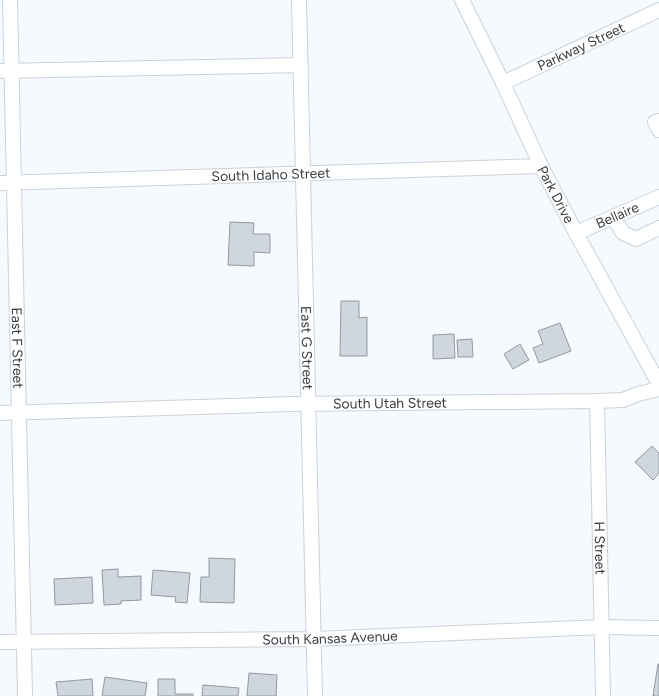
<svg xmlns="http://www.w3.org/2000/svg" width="659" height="696" viewBox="0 0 659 696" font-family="Figtree,sans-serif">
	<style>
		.building { fill: #cfd6de; stroke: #9299a1 }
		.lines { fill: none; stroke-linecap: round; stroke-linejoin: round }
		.minor-casing { stroke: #cad2da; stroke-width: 16 }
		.minor { stroke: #fff; stroke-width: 14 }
		.labels { text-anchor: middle; stroke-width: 3; stroke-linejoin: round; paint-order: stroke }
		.street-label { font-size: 14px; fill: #3a3d40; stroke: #f5faff }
	</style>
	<rect width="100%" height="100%" fill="#f5faff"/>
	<path class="building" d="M230 222 254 223 253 234H270V253L254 252V266L228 265Z
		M341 301H359V318L367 317V356H340Z
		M560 323 571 351 539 363 533 348 543 344 538 331Z
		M454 334 455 358 433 359V335Z
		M472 339 473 357H458L457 340Z
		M520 344 529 360 513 369 504 354Z
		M652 446 659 453V473L653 480 635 462Z
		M209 558 235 559 234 603 200 602 201 577H209Z
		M118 569V577L141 576V600L121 601V604L104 605 102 570Z
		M153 570 190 573 187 603 175 602 176 597 151 595Z
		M92 577 93 603 55 605 54 579Z
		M658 664H659V696H653Z
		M249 673 277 675 276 696H247Z
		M105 677 147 683 145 696H102Z
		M92 679 93 696H58L56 682Z
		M158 679H175V694H193V696H158Z
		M203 685 239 688 238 696H202Z"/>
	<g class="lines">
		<g class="minor-casing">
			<g id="minor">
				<path id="s1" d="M10 0 25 696"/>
				<path id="s2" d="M299 0 315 696"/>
				<path id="s3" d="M462 0 503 83 541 166 576 233 659 384"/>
				<path d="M0 71 301 65"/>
				<path id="s4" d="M503 83 659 10"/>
				<path d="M659 121 655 122 659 130"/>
				<path id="s5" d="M0 183 541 166"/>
				<path d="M613 217 623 233 636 239 659 228"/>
				<path id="s6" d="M576 233 659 197"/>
				<path id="s7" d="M597 401 603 696"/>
				<path id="s8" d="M0 413 293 404 597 401 623 400 638 394 659 389"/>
				<path id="s9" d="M0 642 313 639 602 627 659 628"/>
			</g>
		</g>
		<use href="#minor" class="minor"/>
	</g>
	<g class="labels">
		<g class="street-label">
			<text dy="5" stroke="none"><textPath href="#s4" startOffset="86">Parkway Street</textPath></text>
			<text dy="5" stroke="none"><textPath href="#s5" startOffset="271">South Idaho Street</textPath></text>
			<text dy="5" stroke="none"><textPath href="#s3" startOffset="216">Park Drive</textPath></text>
			<text dy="5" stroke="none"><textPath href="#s6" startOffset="45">Bellaire</textPath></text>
			<text dy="5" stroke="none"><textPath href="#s1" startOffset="348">East F Street</textPath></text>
			<text dy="5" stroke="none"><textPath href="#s2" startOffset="348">East G Street</textPath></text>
			<text dy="5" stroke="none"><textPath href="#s8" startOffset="390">South Utah Street</textPath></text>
			<text dy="5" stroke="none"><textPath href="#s7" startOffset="147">H Street</textPath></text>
			<text dy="5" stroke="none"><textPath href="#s9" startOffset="330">South Kansas Avenue</textPath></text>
		</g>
	</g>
</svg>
